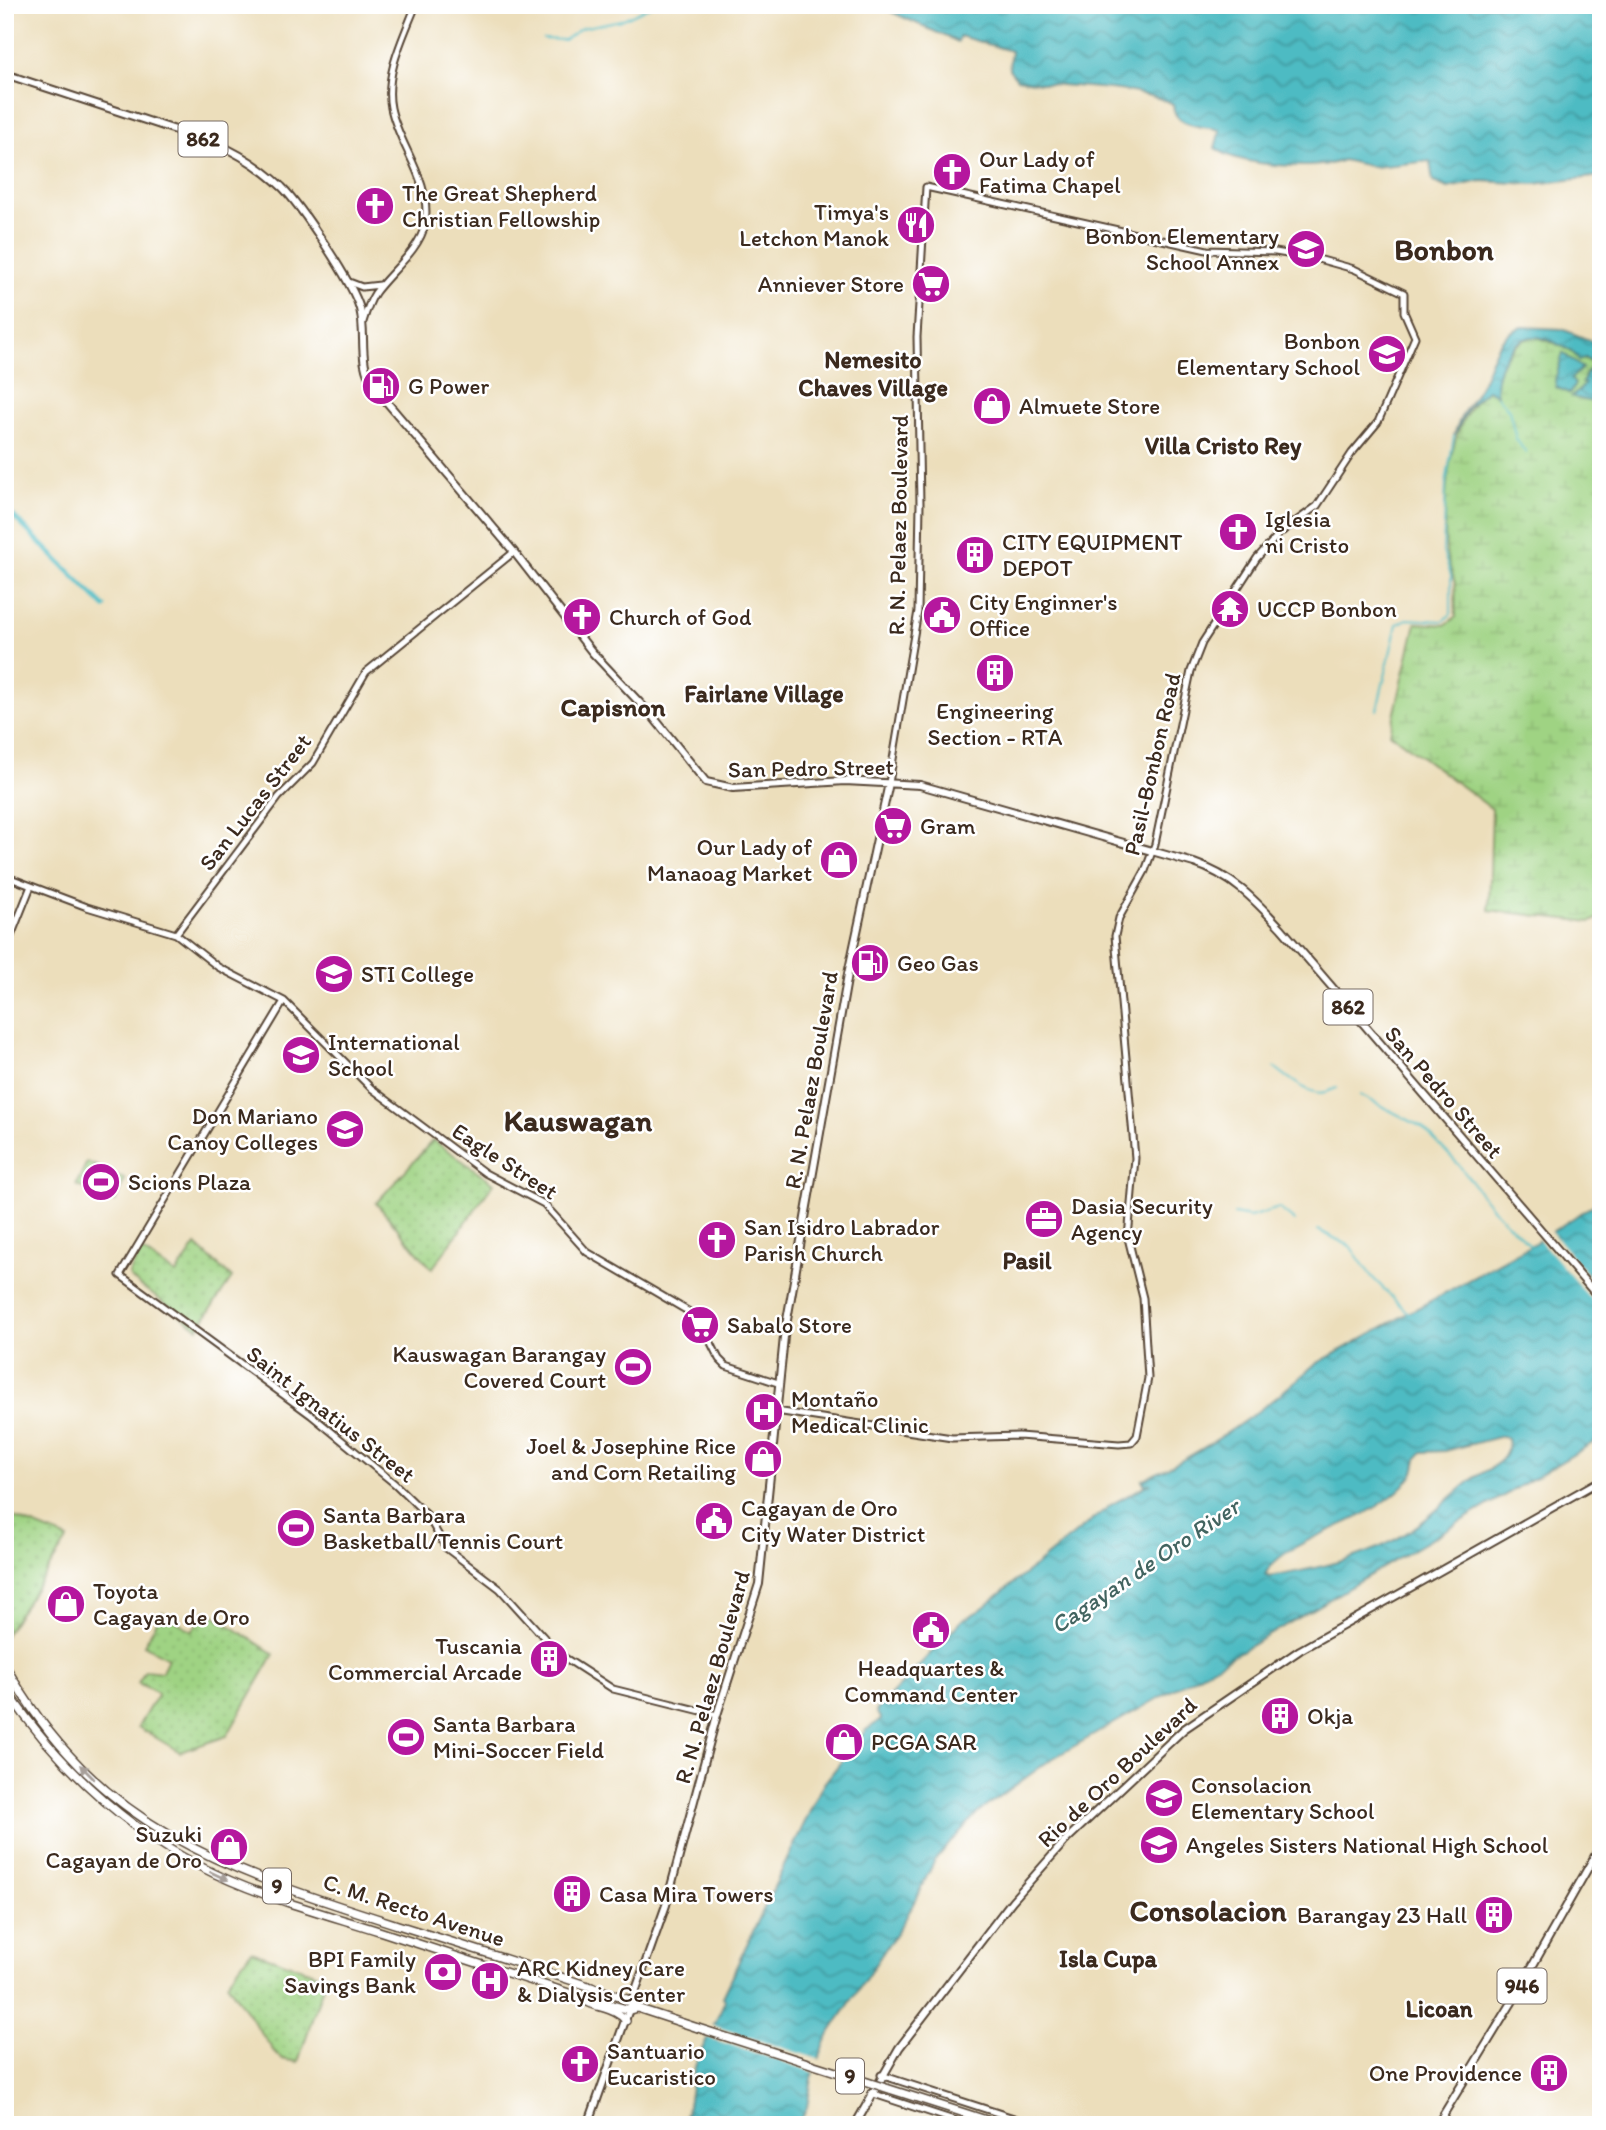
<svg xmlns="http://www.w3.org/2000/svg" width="1606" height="2130" viewBox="0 0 1606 2130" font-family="Itim,sans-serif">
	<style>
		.grass { fill: url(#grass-dots); stroke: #6d7e50; stroke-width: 2 }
		.wetland { fill: url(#wetland-marsh); stroke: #6d7e50; stroke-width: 2 }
		.pitch { fill: #9fd383; stroke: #6d7e50; stroke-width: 2 }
		.water { fill: url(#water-waves); stroke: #447270; stroke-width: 2; fill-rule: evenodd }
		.pier { fill: #ecdebb }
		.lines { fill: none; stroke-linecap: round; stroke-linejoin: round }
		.stream { stroke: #4dbbc3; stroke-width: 2 }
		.canal { stroke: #4dbbc3; stroke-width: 5 }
		.minor-casing { stroke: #564536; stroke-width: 9 }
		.major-casing { stroke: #564536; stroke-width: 10 }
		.highway-casing { stroke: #564536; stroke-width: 10 }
		.minor { stroke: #fff; stroke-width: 5 }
		.major { stroke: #fff; stroke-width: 6 }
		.highway { stroke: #fff; stroke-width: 7 }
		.highway-bridge-casing { stroke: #564536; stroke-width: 10; stroke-linecap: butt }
		.highway-bridge { stroke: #fff; stroke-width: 7 }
		.oneway { fill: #a79f9a }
		.labels { text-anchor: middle; stroke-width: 5; stroke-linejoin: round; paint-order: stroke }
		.shield { fill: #fff; stroke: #766a62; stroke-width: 2 }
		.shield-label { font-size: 21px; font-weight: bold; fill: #3b2a1e }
		.poi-label { font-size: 23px; fill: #3b2a1e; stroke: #fff; text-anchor: start }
		.street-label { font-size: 23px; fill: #3b2a1e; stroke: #fff }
		.neighbourhood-label { font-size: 24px; font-weight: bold; fill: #3b2a1e; stroke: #fff }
		.water-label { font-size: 24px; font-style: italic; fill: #426460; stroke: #fff }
		.quarter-label { font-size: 26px; font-weight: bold; fill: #3b2a1e; stroke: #fff }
		.district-label { font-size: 30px; font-weight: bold; fill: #3b2a1e; stroke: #fff }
	</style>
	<defs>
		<pattern id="grass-dots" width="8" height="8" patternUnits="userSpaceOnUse" patternTransform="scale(1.75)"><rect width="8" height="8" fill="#9fd383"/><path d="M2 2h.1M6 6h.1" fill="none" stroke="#8ab571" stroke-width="1.8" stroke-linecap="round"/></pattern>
		<pattern id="wetland-marsh" width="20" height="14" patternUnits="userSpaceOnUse" patternTransform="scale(1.75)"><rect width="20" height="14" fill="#9fd383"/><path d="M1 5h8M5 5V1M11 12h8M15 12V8" fill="none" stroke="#8ab571"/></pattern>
		<pattern id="water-waves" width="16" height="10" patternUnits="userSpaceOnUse" patternTransform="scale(1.75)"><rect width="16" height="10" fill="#4dbbc3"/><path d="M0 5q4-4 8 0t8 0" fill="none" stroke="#41989e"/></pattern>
	</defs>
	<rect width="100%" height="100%" fill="#fff"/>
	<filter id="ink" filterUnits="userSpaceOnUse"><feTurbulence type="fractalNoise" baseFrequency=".0143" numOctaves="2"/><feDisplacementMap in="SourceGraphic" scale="14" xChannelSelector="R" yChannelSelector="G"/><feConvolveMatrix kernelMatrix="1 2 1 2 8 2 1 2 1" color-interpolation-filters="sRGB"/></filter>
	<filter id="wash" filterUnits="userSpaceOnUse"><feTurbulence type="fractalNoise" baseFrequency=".00686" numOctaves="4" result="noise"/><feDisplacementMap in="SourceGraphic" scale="28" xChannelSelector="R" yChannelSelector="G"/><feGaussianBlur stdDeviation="1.57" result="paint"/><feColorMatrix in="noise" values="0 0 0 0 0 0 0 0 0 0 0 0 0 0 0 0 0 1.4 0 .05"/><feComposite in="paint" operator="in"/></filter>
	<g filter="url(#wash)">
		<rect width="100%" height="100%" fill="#ecdebb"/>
		<path class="grass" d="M433 1140 494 1183 432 1269 376 1203Z
			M196 1245 232 1278 198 1328 130 1278 129 1274 141 1250 176 1274Z
			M5 1514 68 1539 5 1635Z
			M206 1610 274 1654 227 1736 180 1752 138 1727 158 1693 138 1683 145 1670 162 1672 168 1658 144 1645 162 1612 192 1631Z
			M251 1951 326 1977 298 2062 282 2059 275 2053 227 1983Z"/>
		<path class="wetland" d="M1534 336 1562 346 1601 368V917L1591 922 1489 910 1492 809 1390 733 1416 623 1445 625 1456 617C1455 606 1456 594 1455 584 1453 573 1447 563 1446 552 1443 504 1445 421 1487 390L1496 395C1492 369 1509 344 1534 336Z"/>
		<path class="pitch" d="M87 1162 125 1179 115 1202 76 1185Z"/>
		<path class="water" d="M876 5H1601V176L1534 184 1481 181 1448 188 1433 182 1430 161 1374 167 1343 160C1318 171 1240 167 1215 148L1220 130C1201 126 1173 127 1173 104L1167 101C1114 83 1070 90 1017 79L1009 69 1011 51 960 36 958 42Z
			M1523 327 1562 329 1596 343 1601 346V368L1585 358 1579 361C1575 352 1566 348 1557 344 1551 341 1543 337 1536 337 1510 335 1492 374 1497 395L1487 390 1468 407 1454 436C1459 414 1472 402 1482 382 1491 362 1497 333 1523 327Z
			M1563 353 1582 368 1571 379 1575 384 1570 394 1556 387 1555 380Z
			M1588 370 1601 381V404L1572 397 1585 384 1582 383Z
			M1601 1200V1438L1269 1635 1050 1760 977 1813 935 1860 907 1916 828 2036 812 2078 807 2107 798 2125H681C691 2110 689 2081 697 2061 705 2041 717 2020 725 2000L722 1997 822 1786 866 1730 881 1720 876 1711 962 1620 979 1611 1112 1504 1151 1483 1145 1485 1142 1480C1205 1452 1263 1411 1314 1365L1530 1246ZM1502 1436 1507 1438C1512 1463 1488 1467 1473 1479 1452 1495 1433 1515 1411 1530 1370 1558 1318 1568 1270 1577L1265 1575C1276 1548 1340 1528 1366 1513 1382 1504 1401 1491 1412 1476 1418 1467 1413 1459 1423 1452L1445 1451Z"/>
		<path class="pier" d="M1549 1229 1601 1290V1311L1537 1237Z
			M711 2025 821 2060 817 2073 706 2037Z"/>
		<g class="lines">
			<path class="stream" d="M543 39 564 40 581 28 621 20 653 5
				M1497 396 1509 410 1516 439 1526 453
				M1377 710 1397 624 1407 619 1443 621 1451 614V576L1443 552 1446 483 1454 436
				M1274 1067C1286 1075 1309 1097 1326 1092 1330 1091 1333 1089 1337 1088
				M1360 1095 1422 1127 1458 1164 1492 1208 1532 1247
				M1234 1214 1250 1217 1279 1208 1295 1221
				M1318 1230 1350 1246 1372 1277 1410 1315"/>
			<path class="canal" d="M5 508 105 607"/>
		</g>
	</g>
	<g filter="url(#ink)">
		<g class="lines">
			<g class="minor-casing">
				<path id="minor" d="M349 282 362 287 380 285
					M363 322C366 312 369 302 375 293 390 272 420 250 425 224 432 180 399 147 391 108 384 74 404 36 416 5
					M5 876 87 907 176 934 218 967 284 1001 371 1088 485 1173 544 1204 587 1252 698 1317 719 1359 726 1366 778 1383
					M176 934 279 797 313 763 366 672 514 552
					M5 951 31 886
					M284 1001 120 1275 311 1415 395 1484 427 1515 446 1548 500 1589 559 1654 613 1689 717 1715
					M776 1411 952 1438 1019 1436 1119 1444 1131 1443 1137 1436 1148 1378 1143 1298 1128 1238 1135 1158 1115 936 1119 918 1145 871 1155 844 1191 671 1202 643 1257 558 1280 533 1317 506 1352 453 1378 422 1415 337 1404 312V293L1354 269 1318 259 1275 252 1207 250 926 187 917 337 920 504 918 611 889 783
					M881 2075 1035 2125
					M871 2093 969 2125"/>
			</g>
			<g class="major-casing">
				<path id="major" d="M5 74 215 143C240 154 262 168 282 187 301 206 353 283 360 309 367 336 357 362 374 387L514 552 592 652 654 718 706 782 733 788 845 781 920 785 1194 863C1233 876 1255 900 1282 929L1601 1300
					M588 2125 666 1905 717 1715 759 1584 784 1337 848 974 889 783
					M855 2125 899 2048 1012 1901 1067 1839 1184 1729 1300 1650 1601 1480
					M1437 2125 1511 2004 1601 1845"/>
			</g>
			<g class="highway-casing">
				<path id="highway" d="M5 1665C97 1831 232 1872 401 1926 478 1950 556 1975 633 2001L637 2008
					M5 1688C61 1771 139 1842 231 1881 280 1902 332 1916 382 1932 447 1953 513 1975 578 1996L630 2010 637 2008 698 2028
					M579 1996C592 2009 615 2006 626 2021"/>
			</g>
			<use href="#minor" class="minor"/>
			<use href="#major" class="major"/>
			<use href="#highway" class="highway"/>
			<g class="highway-bridge-casing">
				<path id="highway-bridge" d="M698 2028 1002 2125"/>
			</g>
			<use href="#highway-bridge" class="highway-bridge"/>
		</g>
		<defs><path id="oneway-solid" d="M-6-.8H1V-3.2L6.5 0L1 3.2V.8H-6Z" transform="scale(1.75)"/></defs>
		<g class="oneway">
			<use href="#oneway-solid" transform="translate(87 1772) rotate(-135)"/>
			<use href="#oneway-solid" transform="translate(219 1876) rotate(25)"/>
		</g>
	</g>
	<defs>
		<g id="church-disc" transform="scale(2.0125)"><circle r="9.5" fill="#b5179e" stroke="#fff"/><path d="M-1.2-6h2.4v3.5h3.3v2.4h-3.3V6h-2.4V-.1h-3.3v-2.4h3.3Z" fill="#fff"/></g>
		<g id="restaurant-disc" transform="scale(2.0125)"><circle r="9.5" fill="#b5179e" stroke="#fff"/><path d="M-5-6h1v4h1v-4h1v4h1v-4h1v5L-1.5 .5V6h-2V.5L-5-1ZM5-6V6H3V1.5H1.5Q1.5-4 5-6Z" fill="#fff"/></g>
		<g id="school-disc" transform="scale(2.0125)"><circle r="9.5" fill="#b5179e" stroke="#fff"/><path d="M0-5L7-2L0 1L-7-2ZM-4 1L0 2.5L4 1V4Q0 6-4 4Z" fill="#fff"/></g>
		<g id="supermarket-disc" transform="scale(2.0125)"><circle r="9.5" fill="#b5179e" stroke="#fff"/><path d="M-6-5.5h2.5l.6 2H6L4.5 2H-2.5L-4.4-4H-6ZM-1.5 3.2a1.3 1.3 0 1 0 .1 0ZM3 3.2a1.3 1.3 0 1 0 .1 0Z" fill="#fff"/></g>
		<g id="fuel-disc" transform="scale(2.0125)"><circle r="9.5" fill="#b5179e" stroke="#fff"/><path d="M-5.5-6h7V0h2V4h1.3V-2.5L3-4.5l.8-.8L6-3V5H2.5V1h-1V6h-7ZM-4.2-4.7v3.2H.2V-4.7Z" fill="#fff"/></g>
		<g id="shop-disc" transform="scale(2.0125)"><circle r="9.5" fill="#b5179e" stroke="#fff"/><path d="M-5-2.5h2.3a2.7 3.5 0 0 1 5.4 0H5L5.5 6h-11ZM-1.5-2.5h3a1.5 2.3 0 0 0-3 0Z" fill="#fff"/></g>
		<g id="building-disc" transform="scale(2.0125)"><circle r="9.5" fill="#b5179e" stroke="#fff"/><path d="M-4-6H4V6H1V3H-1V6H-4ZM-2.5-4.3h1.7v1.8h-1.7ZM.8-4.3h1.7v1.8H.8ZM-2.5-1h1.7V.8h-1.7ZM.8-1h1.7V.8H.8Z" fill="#fff"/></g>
		<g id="temple-disc" transform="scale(2.0125)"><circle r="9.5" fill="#b5179e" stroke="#fff"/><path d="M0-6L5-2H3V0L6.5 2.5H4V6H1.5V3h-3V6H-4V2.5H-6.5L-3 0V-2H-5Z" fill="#fff"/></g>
		<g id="civic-disc" transform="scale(2.0125)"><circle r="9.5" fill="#b5179e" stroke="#fff"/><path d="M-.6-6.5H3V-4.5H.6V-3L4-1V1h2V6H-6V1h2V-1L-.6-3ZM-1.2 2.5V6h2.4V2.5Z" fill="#fff"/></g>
		<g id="university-disc" transform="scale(2.0125)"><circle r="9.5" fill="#b5179e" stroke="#fff"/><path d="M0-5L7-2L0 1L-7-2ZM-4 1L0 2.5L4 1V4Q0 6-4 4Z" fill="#fff"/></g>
		<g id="stadium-disc" transform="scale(2.0125)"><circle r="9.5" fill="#b5179e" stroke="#fff"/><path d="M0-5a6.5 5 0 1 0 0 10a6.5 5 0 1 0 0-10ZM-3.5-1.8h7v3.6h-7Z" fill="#fff"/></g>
		<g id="office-disc" transform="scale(2.0125)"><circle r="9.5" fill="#b5179e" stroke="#fff"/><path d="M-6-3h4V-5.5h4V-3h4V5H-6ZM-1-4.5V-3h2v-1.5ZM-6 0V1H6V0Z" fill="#fff"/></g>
		<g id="hospital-disc" transform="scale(2.0125)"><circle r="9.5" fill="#b5179e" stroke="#fff"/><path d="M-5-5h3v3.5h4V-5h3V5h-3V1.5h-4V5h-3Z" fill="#fff"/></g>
		<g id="bank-disc" transform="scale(2.0125)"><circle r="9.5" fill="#b5179e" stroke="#fff"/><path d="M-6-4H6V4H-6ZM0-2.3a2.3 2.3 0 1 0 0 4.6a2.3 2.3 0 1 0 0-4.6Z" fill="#fff"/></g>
	</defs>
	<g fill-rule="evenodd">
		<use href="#church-disc" x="952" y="172"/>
		<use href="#church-disc" x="375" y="206"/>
		<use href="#restaurant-disc" x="916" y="225"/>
		<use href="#school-disc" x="1306" y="249"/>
		<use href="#supermarket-disc" x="931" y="284"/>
		<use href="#school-disc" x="1387" y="354"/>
		<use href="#fuel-disc" x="381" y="386"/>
		<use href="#shop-disc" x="992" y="406"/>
		<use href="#church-disc" x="1238" y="532"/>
		<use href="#building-disc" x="975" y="555"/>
		<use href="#temple-disc" x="1230" y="609"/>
		<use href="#civic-disc" x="942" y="615"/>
		<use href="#church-disc" x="582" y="617"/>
		<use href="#building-disc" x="995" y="673"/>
		<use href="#supermarket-disc" x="893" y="826"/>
		<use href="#shop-disc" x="839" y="860"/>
		<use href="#fuel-disc" x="870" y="963"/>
		<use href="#university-disc" x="334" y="974"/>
		<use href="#school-disc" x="301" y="1055"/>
		<use href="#university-disc" x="345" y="1129"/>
		<use href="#stadium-disc" x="101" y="1182"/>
		<use href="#office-disc" x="1044" y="1219"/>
		<use href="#church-disc" x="717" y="1240"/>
		<use href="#supermarket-disc" x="700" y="1325"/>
		<use href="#stadium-disc" x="633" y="1367"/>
		<use href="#hospital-disc" x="764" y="1412"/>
		<use href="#shop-disc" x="763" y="1459"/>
		<use href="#civic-disc" x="714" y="1521"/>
		<use href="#stadium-disc" x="296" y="1528"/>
		<use href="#shop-disc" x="66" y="1604"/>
		<use href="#civic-disc" x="931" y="1630"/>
		<use href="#building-disc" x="549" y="1659"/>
		<use href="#building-disc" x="1280" y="1716"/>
		<use href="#stadium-disc" x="406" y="1737"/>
		<use href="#shop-disc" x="844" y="1742"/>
		<use href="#school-disc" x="1164" y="1798"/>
		<use href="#school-disc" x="1159" y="1845"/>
		<use href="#shop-disc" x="229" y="1847"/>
		<use href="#building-disc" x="572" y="1894"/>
		<use href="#building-disc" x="1494" y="1915"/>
		<use href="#bank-disc" x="443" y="1972"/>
		<use href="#hospital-disc" x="490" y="1981"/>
		<use href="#church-disc" x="580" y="2064"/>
		<use href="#building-disc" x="1549" y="2073"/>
	</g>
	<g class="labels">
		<g class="shield">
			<rect x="178.5" y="121.5" width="49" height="35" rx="5"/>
			<rect x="1323.5" y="989.5" width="49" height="35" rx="5"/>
			<rect x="263" y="1868.5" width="28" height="35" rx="5"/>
			<rect x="1497.5" y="1968.5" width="49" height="35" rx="5"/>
			<rect x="836" y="2058.5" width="28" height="35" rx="5"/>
		</g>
		<g class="shield-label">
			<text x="203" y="146">862</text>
			<text x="1348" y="1014">862</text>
			<text x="277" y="1893">9</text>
			<text x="1522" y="1993">946</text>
			<text x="850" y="2083">9</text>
		</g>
		<g class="poi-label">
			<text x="979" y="167">Our Lady of<tspan x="979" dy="26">Fatima Chapel</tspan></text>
			<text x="402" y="201">The Great Shepherd<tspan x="402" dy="26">Christian Fellowship</tspan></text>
			<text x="889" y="220" text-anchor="end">Timya's<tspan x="889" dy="26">Letchon Manok</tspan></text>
			<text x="1279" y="244" text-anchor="end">Bonbon Elementary<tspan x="1279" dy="26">School Annex</tspan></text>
			<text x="904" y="292" text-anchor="end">Anniever Store</text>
			<text x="1360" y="349" text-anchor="end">Bonbon<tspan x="1360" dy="26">Elementary School</tspan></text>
			<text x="408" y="394">G Power</text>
			<text x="1019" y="414">Almuete Store</text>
			<text x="1265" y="527">Iglesia<tspan x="1265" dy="26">ni Cristo</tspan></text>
			<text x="1002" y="550">CITY EQUIPMENT<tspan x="1002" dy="26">DEPOT</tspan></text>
			<text x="969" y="610">City Enginner's<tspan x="969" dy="26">Office</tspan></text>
			<text x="1257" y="617">UCCP Bonbon</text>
			<text x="609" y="625">Church of God</text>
			<text x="995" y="719" text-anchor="middle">Engineering<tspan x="995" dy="26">Section - RTA</tspan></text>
			<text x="920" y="834">Gram</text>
			<text x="812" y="855" text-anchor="end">Our Lady of<tspan x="812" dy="26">Manaoag Market</tspan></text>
			<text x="897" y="971">Geo Gas</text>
			<text x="361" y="982">STI College</text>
			<text x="328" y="1050">International<tspan x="328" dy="26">School</tspan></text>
			<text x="318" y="1124" text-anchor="end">Don Mariano<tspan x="318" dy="26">Canoy Colleges</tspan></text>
			<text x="128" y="1190">Scions Plaza</text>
			<text x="1071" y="1214">Dasia Security<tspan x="1071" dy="26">Agency</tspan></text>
			<text x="744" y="1235">San Isidro Labrador<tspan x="744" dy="26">Parish Church</tspan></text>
			<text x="727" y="1333">Sabalo Store</text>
			<text x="606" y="1362" text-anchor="end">Kauswagan Barangay<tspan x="606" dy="26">Covered Court</tspan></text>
			<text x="791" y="1407">Montaño<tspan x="791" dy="26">Medical Clinic</tspan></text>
			<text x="736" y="1454" text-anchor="end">Joel &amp; Josephine Rice<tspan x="736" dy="26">and Corn Retailing</tspan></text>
			<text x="741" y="1516">Cagayan de Oro<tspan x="741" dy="26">City Water District</tspan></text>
			<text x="323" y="1523">Santa Barbara<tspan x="323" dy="26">Basketball/Tennis Court</tspan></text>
			<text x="93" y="1599">Toyota<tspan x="93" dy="26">Cagayan de Oro</tspan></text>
			<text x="522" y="1654" text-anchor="end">Tuscania<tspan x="522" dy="26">Commercial Arcade</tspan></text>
			<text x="931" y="1676" text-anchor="middle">Headquartes &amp;<tspan x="931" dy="26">Command Center</tspan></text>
			<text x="1307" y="1724">Okja</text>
			<text x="433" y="1732">Santa Barbara<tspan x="433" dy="26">Mini-Soccer Field</tspan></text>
			<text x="871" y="1750">PCGA SAR</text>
			<text x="1191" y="1793">Consolacion<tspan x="1191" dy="26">Elementary School</tspan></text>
			<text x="202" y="1842" text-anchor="end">Suzuki<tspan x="202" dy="26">Cagayan de Oro</tspan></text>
			<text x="1186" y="1853">Angeles Sisters National High School</text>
			<text x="599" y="1902">Casa Mira Towers</text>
			<text x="1467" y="1923" text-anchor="end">Barangay 23 Hall</text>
			<text x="416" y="1967" text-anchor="end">BPI Family<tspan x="416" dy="26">Savings Bank</tspan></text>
			<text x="517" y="1976">ARC Kidney Care<tspan x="517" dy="26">&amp; Dialysis Center</tspan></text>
			<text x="607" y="2059">Santuario<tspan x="607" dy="26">Eucaristico</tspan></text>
			<text x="1522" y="2081" text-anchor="end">One Providence</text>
		</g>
		<g class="street-label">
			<text transform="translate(898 525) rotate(-89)" y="8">R. N. Pelaez Boulevard</text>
			<text transform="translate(1152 764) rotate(-77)" y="8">Pasil-Bonbon Road</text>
			<text transform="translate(811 768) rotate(-1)" y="8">San Pedro Street</text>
			<text transform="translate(255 802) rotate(-52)" y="8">San Lucas Street</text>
			<text transform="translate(811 1080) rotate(-80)" y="8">R. N. Pelaez Boulevard</text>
			<text transform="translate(1444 1092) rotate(49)" y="8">San Pedro Street</text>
			<text transform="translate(505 1161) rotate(33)" y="8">Eagle Street</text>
			<text transform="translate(331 1414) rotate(38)" y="8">Saint Ignatius Street</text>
			<text transform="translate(712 1677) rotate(-74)" y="8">R. N. Pelaez Boulevard</text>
			<text transform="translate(1117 1772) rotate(-43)" y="8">Rio de Oro Boulevard</text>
			<text transform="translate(414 1910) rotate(18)" y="8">C. M. Recto Avenue</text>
		</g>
		<g class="neighbourhood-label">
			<text x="873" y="368">Nemesito<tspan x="873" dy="28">Chaves Village</tspan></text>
			<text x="1223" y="454">Villa Cristo Rey</text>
			<text x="764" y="702">Fairlane Village</text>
			<text x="1027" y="1269">Pasil</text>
			<text x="1108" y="1967">Isla Cupa</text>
			<text x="1439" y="2017">Licoan</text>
		</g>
		<g class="water-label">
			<text transform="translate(1145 1566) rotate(-34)" y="8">Cagayan de Oro River</text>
		</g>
		<g class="quarter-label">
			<text x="613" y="716">Capisnon</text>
		</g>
		<g class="district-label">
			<text x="1444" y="260">Bonbon</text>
			<text x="578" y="1131">Kauswagan</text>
			<text x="1208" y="1921">Consolacion</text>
		</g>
	</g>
	<rect width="1606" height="2130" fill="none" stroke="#fff" stroke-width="28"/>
</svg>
